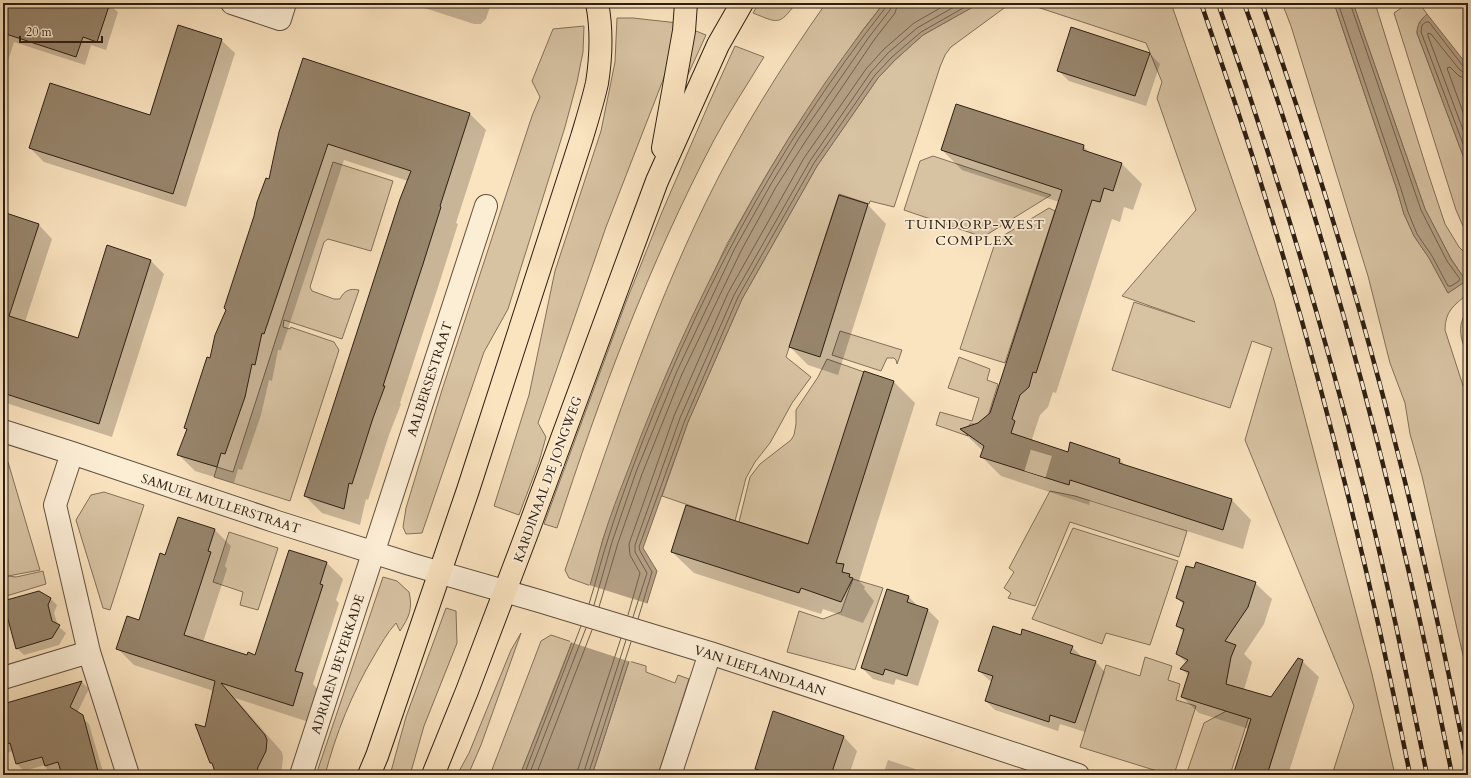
<svg xmlns="http://www.w3.org/2000/svg" width="1471" height="778" viewBox="0 0 1471 778" font-family="Cardo,serif">
	<style>
		.green { fill: #d7c2a2; stroke: #82705a }
		.water { fill: #b4a085; stroke: #7e6c57 }
		.pier { fill: #fae3bf }
		.shadow { fill: #0003 }
		.lines { fill: none; stroke-linecap: round; stroke-linejoin: round }
		.shore { stroke: #70604c; stroke-width: 1 }
		.building { fill: #97856c; stroke: #2c1f13 }
		.minor-tunnel { stroke: #d1bc9d; stroke-width: 22; stroke-dasharray: 22 11; stroke-linecap: butt }
		.minor-casing { stroke: #60503e; stroke-width: 24 }
		.major-casing { stroke: #2c1f13; stroke-width: 24 }
		.minor { stroke: #fcedd5; stroke-width: 22 }
		.major { stroke: #fae3bf; stroke-width: 22 }
		.rail-casing { stroke: #2c1f13; stroke-width: 4.5 }
		.rail { stroke: #fcedd5; stroke-width: 3; stroke-dasharray: 9; stroke-linecap: butt }
		.labels { text-anchor: middle; stroke-width: 3.5; stroke-linejoin: round; paint-order: stroke }
		.street-label { font-size: 13px; fill: #2c1f13; stroke: #fcedd5 }
		.neighbourhood-label { font-size: 14px; letter-spacing: 1px; fill: #2c1f13; stroke: #fcedd5 }
	</style>
	<rect width="100%" height="100%" fill="#fae3bf"/>
	<filter id="stains"><feTurbulence type="fractalNoise" baseFrequency=".005" numOctaves="4"/><feColorMatrix values="0 0 0 0 .2 0 0 0 0 .09 0 0 0 0 .02 0 0 0 .5 -.17"/></filter>
	<radialGradient id="worn" r=".72"><stop offset=".6" stop-color="#630" stop-opacity="0"/><stop offset="1" stop-color="#630" stop-opacity=".3"/></radialGradient>
	<path class="green" d="M759 3H796C779 26 778 23 753 13Z
		M826 3H884L862 31 792 133 764 179 727 244 669 368 603 539 591 586 569 578 565 570C608 446 648 321 706 202 740 132 781 67 826 3Z
		M980 3H1011L951 47 945 55 940 67 894 207 870 201 869 204 839 194 786 357 811 377 792 403 770 443 755 462 746 478 735 521 662 496 688 422 742 299 817 166 878 78 895 60 923 35Z
		M1039 3H1171L1274 300 1372 674 1395 775H1332L1354 706 1245 440 1272 348 1252 341 1230 408 1112 370 1134 302 1195 322 1122 296 1196 210 1157 98 1162 82 1146 43 1037 7Z
		M1282 3H1334L1397 190 1404 214 1414 236 1429 258 1448 293 1466 281 1451 259 1425 209 1353 3H1375L1428 173 1445 224 1459 247 1468 256V294C1454 305 1445 311 1445 330L1468 401V677L1422 476 1410 434 1405 403 1390 363 1368 276 1291 26Z
		M1408 3H1419L1427 14 1419 23 1417 33 1468 169V234L1463 226 1456 210 1394 13Z
		M617 18H633L678 23 673 47 663 80 606 227 538 423 546 437 539 462 519 515 494 506 529 395 555 271 601 131 615 62Z
		M584 26 583 52 577 82 565 127 508 309 484 352 422 533 406 534 403 527 406 508 442 390 532 116 540 97 532 81 553 29Z
		M691 29 706 35 686 79Z
		M735 46 764 57C747 85 729 112 714 140 649 264 600 395 557 528L544 524 626 302 662 212 710 101Z
		M933 156 1051 195 983 237 904 210 920 161Z
		M333 162 393 181 371 251 328 239 324 242 310 287 312 291 334 299H340C344 291 349 288 359 290L342 339 284 320 283 327 290 329 291 327 293 328 334 342 339 350 290 501 214 477 217 467 233 472Z
		M1049 208 1055 211 1005 363 960 349 996 240Z
		M1464 316 1468 319V357C1462 342 1457 330 1464 316Z
		M840 331 902 350 897 364 896 360 894 358H887L881 371 832 355Z
		M959 357 990 369 987 380 998 384 989 413V429L973 424H970C967 428 966 432 968 436L936 425 940 412 972 421 979 398 948 388Z
		M827 359 864 372 809 544 739 522 750 477 760 464 791 440 794 435 796 424V410L818 377Z
		M3 460 8 462 40 570 8 576 16 577 43 571 46 584 3 597Z
		M1050 491 1075 496 1187 531 1179 557 1070 522 1035 606 1008 598 1011 593 1004 588 1014 572 1009 568Z
		M104 492 144 505 110 610 103 608 76 520 91 495Z
		M1073 528 1178 561 1150 645 1106 633 1102 644 1032 619Z
		M229 532 278 548 258 610 240 605 243 592 213 582Z
		M383 577 397 581 409 592C413 609 409 617 400 631L396 623C387 633 381 644 374 656 352 693 336 733 325 775H316Z
		M853 579 883 588 855 670 787 652 799 611 823 619 841 612Z
		M446 608 456 611 457 643 424 726 410 775H390L406 717Z
		M521 633 481 745 468 775H457L469 753 511 650Z
		M551 635 572 642 520 775H490L541 641Z
		M1145 657 1172 666 1168 680 1180 684 1176 700 1196 706 1174 775H1170L1080 747 1106 665 1140 676Z
		M629 661 646 666V672L675 683 678 675 689 679 658 775H592Z
		M1256 695 1230 775H1186L1204 723Z"/>
	<path class="water" d="M884 3H980L923 35 895 60 878 78 817 166 742 299 688 422 643 548 657 571 629 661 592 775H520C537 731 556 687 572 642 584 609 593 574 603 539 610 516 619 493 628 470 690 303 773 143 884 3Z
		M1334 3H1353L1425 209 1451 259 1466 281 1448 293 1429 258 1414 236 1404 214 1397 190Z
		M1427 14 1468 66V169L1417 33C1417 24 1421 20 1427 14Z"/>
	<path class="pier" d="M589 585 649 604 631 662 570 642Z"/>
	<path class="shadow" d="M3 3H107L118 12 106 50 91 45 85 65 14 42 3 77Z
		M409 3H491L486 19 481 24H474Z
		M221 40 235 53 186 207 44 162 30 148 150 116Z
		M1150 54 1160 64 1146 106 1069 81 1058 70Z
		M470 114 486 130 456 223 458 224 440 281 400 403 401 404 389 435 368 500 366 499 360 525 322 513 305 496 408 181 344 160 281 350H278L272 381 269 380 261 415 242 470 238 469 234 483 195 471 178 454 188 430 185 428 211 360 270 180 280 133Z
		M1083 146 1091 154 1122 164 1142 184 1133 210 1124 207 1120 222 1112 219 1056 393 1053 392 1048 407 1040 415 1032 439 1034 441 1068 453 1120 460 1126 466 1232 500 1251 520 1243 549 1090 500 1089 505 1001 476 981 456 983 451 961 430 978 424 991 413 1059 202 962 170 942 150Z
		M839 196 868 205 886 224 838 375 808 365 790 347Z
		M3 213 39 225 52 239 25 322 78 339 151 261 164 274 112 437 3 402Z
		M894 382 915 403 859 581 865 587 864 589 874 601 863 623 823 609 821 614 694 573 672 552 809 546Z
		M215 530 231 546 225 566 227 569 203 642 248 656H256L327 563 343 579 336 600 339 603 313 684 319 691 309 722 235 698 282 752 283 757 282 768 279 775H216L197 726 206 728 214 691 134 665 117 648 139 621 166 556Z
		M1255 583 1272 599 1264 624 1244 654 1252 662 1244 690 1272 698 1302 661 1319 677 1288 775H1234L1249 729 1199 713 1182 697 1189 676 1182 669 1187 663 1177 654 1184 633 1177 626 1184 605 1177 598Z
		M888 590 909 597 919 607 928 610 939 621 918 686 896 679 894 685 873 679 862 668Z
		M39 592 50 598 57 605 54 613 58 626 66 633 59 645 24 655 17 648 7 614 3 623V602Z
		M1021 636 1072 647 1082 657 1096 662 1105 672 1085 732 1060 724 1058 731 995 710 986 701 992 682 989 680 979 671Z
		M82 682 89 689 77 713 89 724 104 775H49L45 765 24 771 17 764 13 751 3 754V705Z
		M844 737 857 751 849 775H762L756 769Z
		M888 760 933 775H883Z"/>
	<g class="lines">
		<path class="shore" d="M1338 3 1401 189 1408 212 1417 234 1432 256 1448 286H1451L1459 281 1460 279 1447 261 1421 210 1350 3
			M1468 68 1463 66 1429 22H1426L1422 25 1421 32 1468 157
			M1468 73 1463 72 1459 69 1431 34 1428 33V36L1468 143
			M1468 79 1459 76 1450 67 1447 68 1468 126
			M589 604C596 582 601 560 608 539 615 516 623 494 631 472 692 306 776 146 886 7L887 3
			M594 605 612 542 636 472 677 371 735 248 771 184 799 138 869 37 890 10 892 3
			M599 607 618 543 642 474 682 374 741 251 776 187 805 142 874 40 895 13 898 3
			M628 615 640 573 630 555 629 544 674 416 728 293 804 158 866 69 884 49 914 23 949 3
			M633 617 647 573 635 552V545L680 418 734 295 810 161 871 72 888 53 917 28 961 3
			M638 619 652 572 640 551 639 547 685 420 738 297 814 163 875 75 892 57 921 32 972 3
			M524 775 581 626
			M529 775 586 628
			M536 775 592 630
			M577 775 578 769 621 638
			M583 775 626 640
			M588 775 631 642"/>
	</g>
	<path class="building" d="M3 3H110L97 42 83 37 76 57 3 33Z
		M178 25 222 39 173 194 29 148 50 83 150 115Z
		M1071 27 1150 53 1135 96 1057 71Z
		M303 58 470 113 440 206 441 207 423 264 383 386H385L373 418 352 484 349 483 344 509 304 496 400 199 411 171 328 144 264 334 262 333 255 365 252 364 245 397 225 454 221 453 217 467 177 455 187 429 184 428 207 357 210 358 215 335 226 310 224 308 254 216 257 202 266 178 269 179 279 132Z
		M956 104 1084 145 1083 150 1122 163 1113 191 1104 188 1100 202 1092 200 1036 373 1033 372 1029 387 1020 395 1012 419 1015 421 1011 433 1068 452 1070 442 1120 459 1119 463 1232 499 1223 530 1070 480 1069 485 980 457 984 446 960 429 978 423 990 413 1062 190 941 150Z
		M839 195 868 204 820 357 789 347Z
		M3 212 39 224 9 316 78 338 107 245 151 260 99 424 3 393Z
		M864 371 894 381 836 563 844 564 842 572 850 574 849 577 853 578 841 602 801 588 799 593 671 552 686 505 808 544Z
		M178 517 215 529 208 551 211 552 184 635 247 655 248 652 255 655 289 550 327 562 320 584 323 585 295 671 303 673 293 706 221 683 265 735 267 740 266 751 258 767 256 775H216L212 763H210L195 724 205 727 215 681 116 649 127 616 139 620 160 553 165 555Z
		M1196 562 1256 582 1248 607 1225 641 1236 645 1231 657 1226 684 1271 697 1298 658 1303 660 1267 775H1233L1251 719 1181 697 1189 672 1180 669 1188 660 1176 654 1184 629 1176 626 1184 602 1176 598 1186 566 1194 568Z
		M887 589 909 596 907 602 928 609 907 676 885 669 883 675 861 668Z
		M39 591 51 598 48 605 52 621 60 625 52 638 16 649 3 601Z
		M993 626 1021 635 1022 629 1073 646 1070 653 1096 661 1075 723 1050 715 1049 722 985 701 993 676 978 671Z
		M82 681 70 707 83 715 99 775H62L58 762 45 766 42 757 16 764 10 743 3 745V704Z
		M773 711 844 736 831 775H774L755 769Z"/>
	<g class="lines">
		<path class="minor-tunnel" d="M1035 474 1044 444"/>
		<g class="minor-casing">
			<path id="minor" d="M232 3 280 19 285 3
				M3 431 72 453 277 522 410 564 539 601 710 653 1078 775
				M72 453 55 505 89 652 128 775
				M3 678 89 652
				M301 775 486 206
				M670 775 710 653"/>
		</g>
		<g class="major-casing">
			<path id="major" d="M663 148 684 31 686 3
				M369 775 377 756 468 490 582 137C587 120 593 101 597 83 601 58 602 29 597 3
				M433 775 467 691 530 525 657 181 718 45 742 3"/>
		</g>
		<use href="#minor" class="minor"/>
		<use href="#major" class="major"/>
		<g class="rail-casing">
			<path id="rail" d="M1201 3C1222 65 1244 127 1263 190 1323 382 1371 578 1410 775
				M1218 3C1273 160 1321 319 1362 480 1387 578 1407 677 1427 775
				M1244 3C1334 254 1401 514 1452 775
				M1262 3C1313 150 1359 299 1397 450 1424 555 1447 663 1468 770"/>
		</g>
		<use href="#rail" class="rail"/>
	</g>
	<g class="labels">
		<g class="street-label">
			<text transform="translate(429 379) rotate(-72)" y="5">AALBERSESTRAAT</text>
			<text transform="translate(547 479) rotate(-70)" y="5">KARDINAAL DE JONGWEG</text>
			<text transform="translate(221 503) rotate(18)" y="5">SAMUEL MULLERSTRAAT</text>
			<text transform="translate(337 664) rotate(-72)" y="5">ADRIAEN BEYERKADE</text>
			<text transform="translate(760 670) rotate(18)" y="5">VAN LIEFLANDLAAN</text>
		</g>
		<g class="neighbourhood-label">
			<text x="975" y="229">TUINDORP-WEST<tspan x="975" dy="16">COMPLEX</tspan></text>
		</g>
	</g>
	<rect width="1471" height="778" fill="none" stroke="#fae3bf" stroke-width="16"/>
	<rect x="4" y="4" width="1463" height="770" fill="none" stroke="#2c1f13" stroke-width="2"/>
	<rect x="8" y="8" width="1455" height="762" fill="none" stroke="#2c1f13"/>
	<path d="M20 36v6h82v-6" fill="none" stroke="#2c1f13" stroke-width="2"/>
	<text x="26" y="36" font-size="12" fill="#2c1f13" stroke="#fcedd5" stroke-width="3" paint-order="stroke">20 m</text>
	<rect width="100%" height="100%" filter="url(#stains)"/>
	<rect width="100%" height="100%" fill="url(#worn)"/>
</svg>
